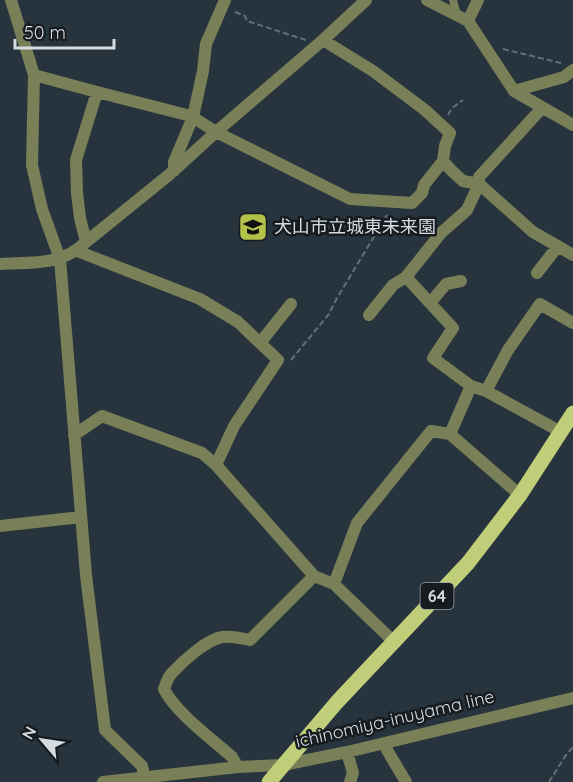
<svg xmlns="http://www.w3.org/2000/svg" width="573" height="782" viewBox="0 0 573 782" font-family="Quicksand,'Noto Sans JP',sans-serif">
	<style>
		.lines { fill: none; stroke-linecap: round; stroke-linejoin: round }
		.path { stroke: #646f77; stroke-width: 2; stroke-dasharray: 6 3; stroke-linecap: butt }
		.service { stroke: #798058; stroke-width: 8 }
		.minor { stroke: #798058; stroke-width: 12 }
		.primary { stroke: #c0cd79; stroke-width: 15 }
		.labels { text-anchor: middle; stroke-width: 5; stroke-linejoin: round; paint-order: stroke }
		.shield { fill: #151b1f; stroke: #9ba1a7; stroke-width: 1.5 }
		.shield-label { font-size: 16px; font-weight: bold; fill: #d4dbe1 }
		.poi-label { font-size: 18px; fill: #d4dbe1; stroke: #151b1f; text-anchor: start }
		.street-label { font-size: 18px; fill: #d4dbe1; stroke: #151b1f }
	</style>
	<rect width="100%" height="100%" fill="#28343d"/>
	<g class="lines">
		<path class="path" d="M235 12 245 16 247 21 306 40
			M503 49 561 63
			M448 115 452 108 463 100
			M291 360 329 314 337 298 387 215
			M549 782 566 755 573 747"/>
		<path class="service" d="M453 0 457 15"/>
		<path class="minor" d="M11 0 34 75 32 165 42 209 60 259 86 575 105 730 142 766 145 778
			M427 0 468 21 514 91 573 125
			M468 21 478 0
			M34 75 97 92 191 116 216 132 350 199 412 203 422 193 424 185 443 161 445 146 450 133 425 110 373 71 323 40
			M514 91 564 77 573 70
			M542 108 479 177V184L467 210 441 233 406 277 453 328 433 358 471 386 486 391 561 432
			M443 161 452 171 463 181 479 184 533 232 573 255
			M174 171V162L193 117 203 71 206 44 225 0
			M86 242 80 218 77 193 76 160 97 92
			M77 251 200 299 238 322 278 360 234 426 216 465
			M0 264C33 262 61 266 86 242L170 174 216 132 323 40 366 0
			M537 273 558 246
			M430 303 446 284 461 281
			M369 315 393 285 406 277
			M260 343 291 304
			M471 386 450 434 520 495
			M486 391 508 350 540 304 573 323
			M74 435 102 416 202 453 216 465 314 576 334 584 393 641
			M0 526 81 517
			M334 584 357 523 431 431 450 434
			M385 743 387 750 406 782
			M347 752 353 773 350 782
			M238 767 232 757C213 740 174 711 164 689 166 683 168 677 172 673 183 661 206 640 222 637 231 636 241 638 250 640L314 576
			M103 782 238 767 283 765 347 752 573 698"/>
		<path class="primary" d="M269 782 337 702 468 563 520 495 573 413"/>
	</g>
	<defs>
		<g id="school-square" transform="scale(1.5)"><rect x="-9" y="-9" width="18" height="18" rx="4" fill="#b3c24b" stroke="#151b1f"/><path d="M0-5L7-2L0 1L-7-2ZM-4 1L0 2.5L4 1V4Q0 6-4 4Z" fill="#111"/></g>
	</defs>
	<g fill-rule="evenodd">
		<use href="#school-square" x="253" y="227"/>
	</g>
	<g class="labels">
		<rect class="shield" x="420.5" y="583" width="33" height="26" rx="4.5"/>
		<g class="shield-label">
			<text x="437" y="602">64</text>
		</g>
		<g class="poi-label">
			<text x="274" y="233">犬山市立城東未来園</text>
		</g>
		<g class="street-label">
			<text transform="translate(395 719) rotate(-13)" y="6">ichinomiya-inuyama line</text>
		</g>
	</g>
	<g transform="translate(42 740) rotate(299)" stroke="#151b1f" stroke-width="4.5" paint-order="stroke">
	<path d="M0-4.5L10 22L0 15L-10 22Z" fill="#d4dbe1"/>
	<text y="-9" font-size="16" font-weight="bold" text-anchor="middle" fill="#d4dbe1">N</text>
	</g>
	<path d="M15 39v9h99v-9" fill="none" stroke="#d4dbe1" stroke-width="3"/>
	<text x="24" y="39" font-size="18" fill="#d4dbe1" stroke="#151b1f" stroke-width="4.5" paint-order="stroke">50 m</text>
</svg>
